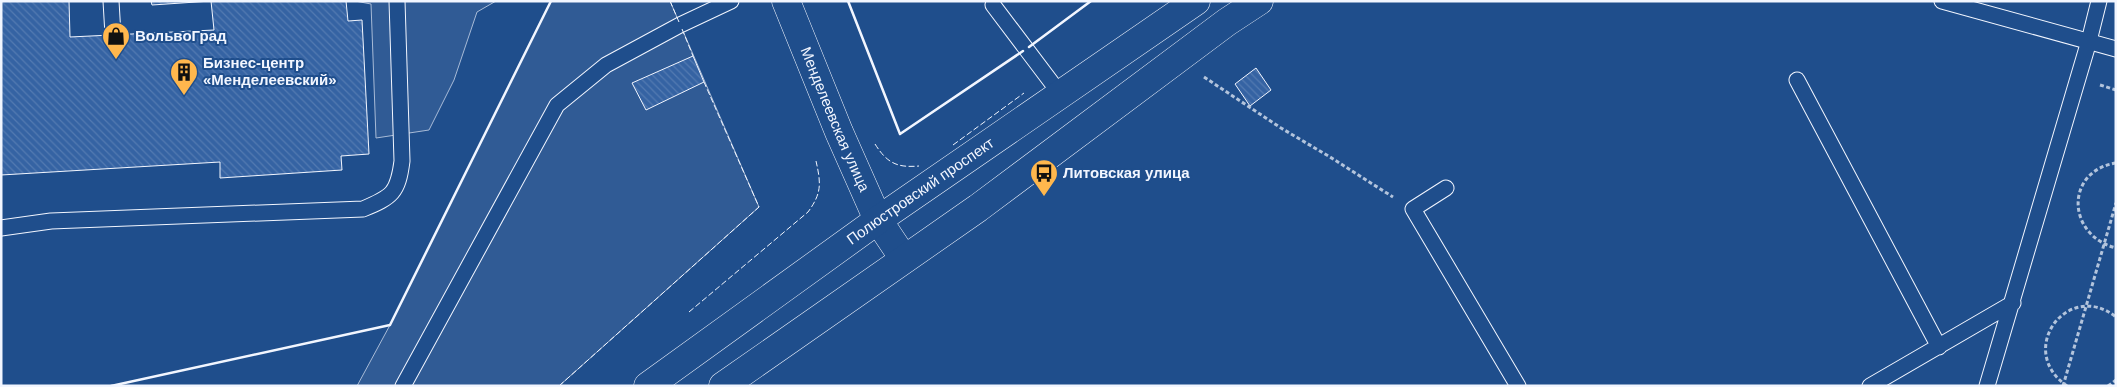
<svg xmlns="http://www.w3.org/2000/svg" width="2117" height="387" viewBox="0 0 2117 387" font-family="Arial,sans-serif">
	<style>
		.parking { fill: #305b95; stroke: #a8bbd7 }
		.building { fill: url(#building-back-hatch); stroke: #f2f6ff }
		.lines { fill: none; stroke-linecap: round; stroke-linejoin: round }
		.lane-casing { stroke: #f2f6ff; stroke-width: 17 }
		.secondary-casing { stroke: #f2f6ff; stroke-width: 29 }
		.path { stroke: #b3c4dc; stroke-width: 3; stroke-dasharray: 4 2.5; stroke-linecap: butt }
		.lane { stroke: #1f4e8c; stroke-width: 15 }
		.secondary { stroke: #1f4e8c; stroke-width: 28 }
		.fence { stroke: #f2f6ff; stroke-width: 1; stroke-dasharray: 6 2.5; stroke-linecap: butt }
		.wall { stroke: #f2f6ff; stroke-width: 2.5 }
		.labels { text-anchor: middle; stroke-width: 4; stroke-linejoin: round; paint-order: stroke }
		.poi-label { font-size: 15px; font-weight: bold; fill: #f2f6ff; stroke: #1f4e8c; text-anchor: start }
		.street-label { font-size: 15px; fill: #f2f6ff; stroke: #1f4e8c }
	</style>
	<defs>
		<pattern id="building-back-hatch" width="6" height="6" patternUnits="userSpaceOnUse" patternTransform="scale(1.25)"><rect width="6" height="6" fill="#3563a3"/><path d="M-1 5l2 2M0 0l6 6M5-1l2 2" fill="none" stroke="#537ab1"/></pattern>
	</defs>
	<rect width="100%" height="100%" fill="#1f4e8c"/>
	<path class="parking" d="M355 1H496L477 12 454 80 429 130 376 138 371 4Z
		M551 1H670L759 207 559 386H357L390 325Z"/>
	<path class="building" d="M1 1H69L70 37 214 30 211 1 152 5 151 1H346L348 21 362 20 369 154 341 156 342 170 220 178V162L1 175Z
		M693 56 704 82 646 110 632 83Z
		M1256 68 1271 90 1250 106 1235 84Z"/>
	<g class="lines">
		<g class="lane-casing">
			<path id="lane" d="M111 1 113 35
				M1942 1 2116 49
				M993 5 1061 95
				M1797 80 1939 347
				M1446 188 1413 209 1518 386
				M1 228 51 221 363 209C392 197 398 193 402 161L397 1
				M403 386 557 105 606 65 680 25 731 1
				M1870 386 2013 303
				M1987 386 2089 41 2099 1"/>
		</g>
		<g class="secondary-casing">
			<g id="secondary">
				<path id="s1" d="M786 1 839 132 878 220 904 259"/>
				<path id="s2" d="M648 386 878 220 1196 1"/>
				<path d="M723 386 978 208 1227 22 1259 1"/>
			</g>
		</g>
		<path class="path" d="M1204 77 1281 128 1330 157 1393 197
			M2100 85 2116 90
			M2116 163C2065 171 2066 235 2116 248
			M2063 386 2116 203
			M2067 386C2015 350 2068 279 2116 317
			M2108 386 2116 380"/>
		<use href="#lane" class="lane"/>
		<use href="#secondary" class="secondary"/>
		<path class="fence" d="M670 1 679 22
			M682 29 693 56
			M875 144C887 163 897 168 919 166
			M953 145 1024 93
			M689 312 808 212C822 193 821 183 816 161
			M559 386 759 207 704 82"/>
		<path class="wall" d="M848 1 900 134 1023 51
			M1029 47 1091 1
			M111 386 390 325 551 1"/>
	</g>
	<defs>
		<g id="shop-pin" transform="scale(1.4375)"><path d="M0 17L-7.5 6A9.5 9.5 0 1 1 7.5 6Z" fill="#ffb74d" stroke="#1f4e8c"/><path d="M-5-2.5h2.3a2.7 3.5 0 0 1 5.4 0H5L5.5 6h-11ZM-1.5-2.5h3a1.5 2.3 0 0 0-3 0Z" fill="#111"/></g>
		<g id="building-pin" transform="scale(1.4375)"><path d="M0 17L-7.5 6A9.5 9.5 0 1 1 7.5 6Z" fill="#ffb74d" stroke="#1f4e8c"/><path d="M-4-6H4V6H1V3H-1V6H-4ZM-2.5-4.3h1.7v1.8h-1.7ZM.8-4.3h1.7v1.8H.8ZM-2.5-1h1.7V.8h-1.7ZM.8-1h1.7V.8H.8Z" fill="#111"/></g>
		<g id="bus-pin" transform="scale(1.4375)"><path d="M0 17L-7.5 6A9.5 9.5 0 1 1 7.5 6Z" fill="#ffb74d" stroke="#1f4e8c"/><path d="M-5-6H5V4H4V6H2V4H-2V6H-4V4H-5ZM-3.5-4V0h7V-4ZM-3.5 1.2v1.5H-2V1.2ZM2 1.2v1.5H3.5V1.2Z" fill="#111"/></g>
	</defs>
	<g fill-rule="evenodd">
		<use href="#shop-pin" x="116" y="36"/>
		<use href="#building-pin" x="184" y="72"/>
		<use href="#bus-pin" x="1044" y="173"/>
	</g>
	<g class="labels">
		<g class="poi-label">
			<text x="135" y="41">ВольвоГрад</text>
			<text x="203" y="68">Бизнес-центр<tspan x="203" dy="17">«Менделеевский»</tspan></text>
			<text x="1063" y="178">Литовская улица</text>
		</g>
		<g class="street-label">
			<text dy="5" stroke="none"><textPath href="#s1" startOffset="128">Менделеевская улица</textPath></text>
			<text dy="5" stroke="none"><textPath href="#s2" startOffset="335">Полюстровский проспект</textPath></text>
		</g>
	</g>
	<rect width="2117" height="387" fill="none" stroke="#f2f6ff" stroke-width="5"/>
</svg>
